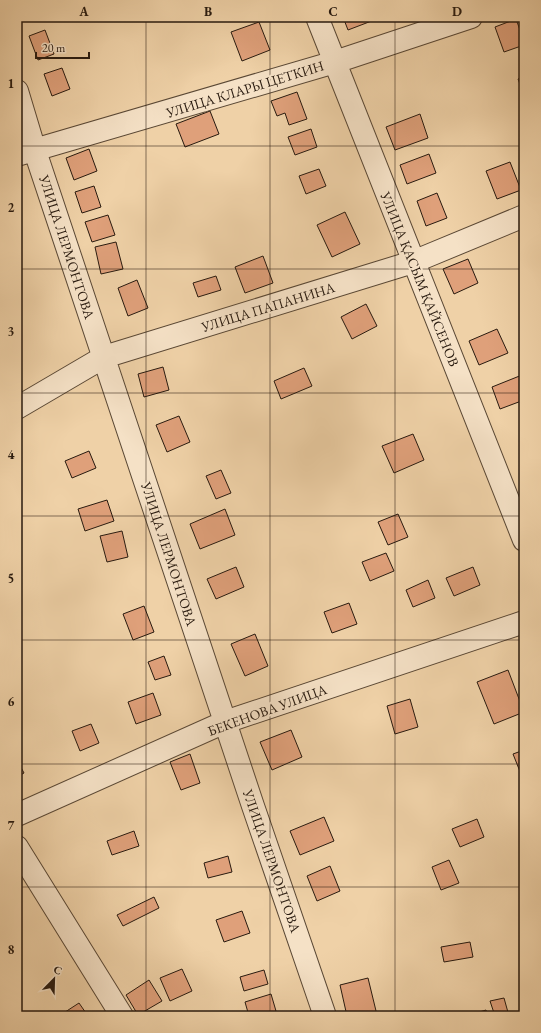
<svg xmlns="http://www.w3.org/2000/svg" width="541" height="1033" viewBox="0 0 541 1033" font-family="'EB Garamond',serif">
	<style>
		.building { fill: #dfa07a; stroke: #281a0f }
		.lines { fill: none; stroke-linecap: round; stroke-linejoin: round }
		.minor-casing { stroke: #5a4835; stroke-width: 24 }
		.minor { stroke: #f5e1c6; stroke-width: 22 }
		.grid { fill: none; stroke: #281a0f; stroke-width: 1; stroke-opacity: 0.55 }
		.labels { text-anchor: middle; stroke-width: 4; stroke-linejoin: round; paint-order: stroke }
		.street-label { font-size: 14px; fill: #281a0f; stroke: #f5e1c6 }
		.neatline { fill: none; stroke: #281a0f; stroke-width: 1.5 }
		.grid-label { font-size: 13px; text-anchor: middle; font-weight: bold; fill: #281a0f }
	</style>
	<rect width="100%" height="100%" fill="#efd1a7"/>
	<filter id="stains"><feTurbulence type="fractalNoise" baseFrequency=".005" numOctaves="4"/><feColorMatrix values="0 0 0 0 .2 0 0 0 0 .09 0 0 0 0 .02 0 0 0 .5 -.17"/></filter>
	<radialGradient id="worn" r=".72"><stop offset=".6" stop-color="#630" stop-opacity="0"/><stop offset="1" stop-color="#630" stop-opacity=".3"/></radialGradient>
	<path class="building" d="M343 17H382L348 30Z
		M516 19 524 41V45L504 52 495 27Z
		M259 22 270 50 242 61 231 32Z
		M45 30 54 54 38 60 29 36Z
		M62 68 70 89 52 96 44 74Z
		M524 76V95L518 79Z
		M297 92 307 119 289 125 285 113 277 116 271 101Z
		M210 111 219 134 185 147 176 124Z
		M420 114 428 138 395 150 386 127Z
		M311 129 317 147 295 155 288 137Z
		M89 149 97 171 74 180 66 158Z
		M429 154 436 173 407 184 400 165Z
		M510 162 521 190 497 199 486 171Z
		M319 169 326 186 306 194 299 176Z
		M94 186 101 207 82 213 75 192Z
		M437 193 447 218 426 226 417 201Z
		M345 212 360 244 332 257 317 225Z
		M108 215 115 235 92 242 85 222Z
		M116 242 123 269 101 274 95 247Z
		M263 256 273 283 245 293 235 267Z
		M468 259 478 283 454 294 443 269Z
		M216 276 221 290 198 297 193 283Z
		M137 280 148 308 128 316 118 288Z
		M366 304 377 326 352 339 341 317Z
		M497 329 508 353 479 365 469 341Z
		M163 367 169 390 144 397 138 374Z
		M304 368 312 386 281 399 274 381Z
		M522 375 524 381V400L500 409 492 387Z
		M179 416 190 442 167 452 156 425Z
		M413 434 424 460 394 473 382 446Z
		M89 451 96 468 72 478 65 461Z
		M221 470 231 493 216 499 206 476Z
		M107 500 114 521 85 531 78 509Z
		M225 509 235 535 200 549 190 524Z
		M398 514 408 537 388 545 378 522Z
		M122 531 128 557 107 562 100 536Z
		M386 553 394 571 370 581 362 562Z
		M236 567 244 587 216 599 207 579Z
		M473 567 480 585 454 596 446 578Z
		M428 580 435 598 413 607 406 590Z
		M349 603 357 624 332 633 324 612Z
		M144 606 154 632 133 640 123 614Z
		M255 634 268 666 245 676 231 644Z
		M164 656 171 675 155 680 148 662Z
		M508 670 524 712 494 724 477 682Z
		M153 693 161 715 136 724 128 702Z
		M410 699 418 727 395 734 387 706Z
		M91 724 99 743 80 751 72 731Z
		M291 730 302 757 272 770 260 742Z
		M524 750V778L523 779 513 754Z
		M190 754 200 783 181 790 170 762Z
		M17 760 24 773 17 777Z
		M324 817 334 841 300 855 290 831Z
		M477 819 484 837 460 847 452 829Z
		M134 831 139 846 112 855 107 841Z
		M228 856 232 872 208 878 204 863Z
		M449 860 459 883 441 890 432 867Z
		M330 866 340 891 317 901 307 876Z
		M154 897 159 908 123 926 117 915Z
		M242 911 250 933 224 942 216 920Z
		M470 942 473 957 444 962 441 947Z
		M182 969 192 991 170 1001 160 978Z
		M264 970 268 984 244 991 240 977Z
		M368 978 377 1015 372 1016H347L340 985Z
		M149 980 162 1001 138 1015 126 995Z
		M271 994 276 1011 261 1016H249L245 1002Z
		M504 998 509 1016H495L490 1001Z
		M79 1003 88 1016H59Z
		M486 1010 488 1016H466Z"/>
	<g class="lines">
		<g class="minor-casing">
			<path id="minor" d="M317 17 524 540
				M17 91 35 151 253 806 325 1016
				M17 155 335 62 471 17
				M17 408 104 357 413 262 524 216
				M17 815 225 722 524 622
				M17 847 122 1016"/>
		</g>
		<use href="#minor" class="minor"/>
	</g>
	<path class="grid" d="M146 17V1016M270 17V1016M395 17V1016M17 146H524M17 269H524M17 393H524M17 516H524M17 640H524M17 764H524M17 887H524"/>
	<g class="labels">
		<g class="street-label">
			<text transform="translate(245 89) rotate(-17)" y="5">УЛИЦА КЛАРЫ ЦЕТКИН</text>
			<text transform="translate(67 247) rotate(72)" y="5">УЛИЦА ЛЕРМОНТОВА</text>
			<text transform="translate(420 279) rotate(68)" y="5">УЛИЦА ҚАСЫМ ҚАЙСЕНОВ</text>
			<text transform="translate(268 307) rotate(-17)" y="5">УЛИЦА ПАПАНИНА</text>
			<text transform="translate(169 554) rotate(72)" y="5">УЛИЦА ЛЕРМОНТОВА</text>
			<text transform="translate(267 710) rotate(-20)" y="5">БЕКЕНОВА УЛИЦА</text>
			<text transform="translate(272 861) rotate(71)" y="5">УЛИЦА ЛЕРМОНТОВА</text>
		</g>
	</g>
	<rect width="541" height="1033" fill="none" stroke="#efd1a7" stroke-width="44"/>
	<g transform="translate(54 979) rotate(23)" stroke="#f5e1c6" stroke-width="3" paint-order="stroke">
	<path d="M0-3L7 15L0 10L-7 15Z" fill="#281a0f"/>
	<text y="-6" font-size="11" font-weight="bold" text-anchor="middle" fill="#281a0f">С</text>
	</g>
	<path d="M36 52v6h53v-6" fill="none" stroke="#281a0f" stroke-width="2"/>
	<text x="42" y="52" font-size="12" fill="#281a0f" stroke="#f5e1c6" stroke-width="3" paint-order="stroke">20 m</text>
	<rect x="22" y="22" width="497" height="989" class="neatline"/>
	<g class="grid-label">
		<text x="84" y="16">A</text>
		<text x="208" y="16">B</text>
		<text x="333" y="16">C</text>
		<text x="457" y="16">D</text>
		<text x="11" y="88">1</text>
		<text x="11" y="212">2</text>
		<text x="11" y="336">3</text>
		<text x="11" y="459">4</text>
		<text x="11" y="583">5</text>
		<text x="11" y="706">6</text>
		<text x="11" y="830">7</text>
		<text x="11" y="954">8</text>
	</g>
	<rect width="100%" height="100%" filter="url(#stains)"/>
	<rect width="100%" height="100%" fill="url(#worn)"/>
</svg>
